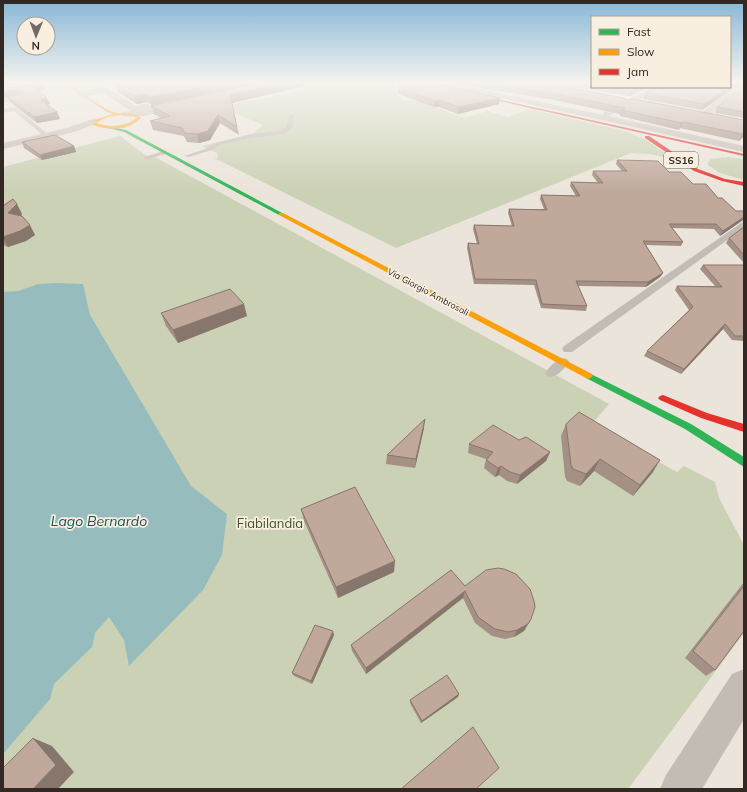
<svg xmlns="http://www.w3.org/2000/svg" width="747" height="792" viewBox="0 0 747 792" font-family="Mulish,sans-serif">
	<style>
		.green { fill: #cbd1b4 }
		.water { fill: #96bcbd }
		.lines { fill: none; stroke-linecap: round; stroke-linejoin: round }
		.lane { fill: #c3bcb4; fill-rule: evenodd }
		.street { fill: #c3bcb4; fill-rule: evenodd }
		.fast { fill: #30b455; fill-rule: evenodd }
		.slow { fill: #ff9f0a; fill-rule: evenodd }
		.jam { fill: #e5322d; fill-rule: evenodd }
		.wall { fill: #a59085 }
		.shaded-wall { fill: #86766c }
		.building { fill: #c0a89b; stroke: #86766c }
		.labels { text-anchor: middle; stroke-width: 3.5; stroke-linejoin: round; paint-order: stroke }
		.far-street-label { font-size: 9px; fill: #332924; stroke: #f9efe0 }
		.shield { fill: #f9efe0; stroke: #6e645c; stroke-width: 1 }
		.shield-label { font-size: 10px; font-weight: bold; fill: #332924 }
		.near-park-label { font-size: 13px; fill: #415226; stroke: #f9efe0 }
		.near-water-label { font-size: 14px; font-style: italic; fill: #185056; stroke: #f9efe0 }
	</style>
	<rect width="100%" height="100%" fill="#ebe4da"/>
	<path class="green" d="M339 82H392L399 98 405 101 416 100 465 118 487 111 508 117 530 109 629 132 648 141 673 159 650 154 631 153 396 248 214 158H218L217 153 202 146 253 134 263 125 222 107 241 102 285 95Z
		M120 136 149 158 155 157 609 404 592 424 677 472 684 466 715 482 719 498 744 545V633L628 789H3V167Z
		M728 157 744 159V180L720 173 708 165V163L711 159Z"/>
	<path class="water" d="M57 283 83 284 90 315 191 486 227 514 222 555 203 590 129 666 124 640 109 617 95 633 92 647 54 684 50 699 3 754V292L18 291 38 284Z"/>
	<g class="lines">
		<path class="lane" d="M21 96 24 98 23 99 3 103V99Z
			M15 107 49 135V137H45L14 111 3 113V109Z
			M290 114 295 115 292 128 284 134 251 138 219 145 212 150 189 157 184 156 208 148 215 143 251 134 280 131 286 127Z
			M164 151 166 152V154L147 159 144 157Z
			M744 221V228L572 352H564L562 349 564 346Z
			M563 358 567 359 569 362C564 369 556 379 547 376L545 373C549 367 556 360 563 358Z"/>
		<path class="street" d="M430 82H444L604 115 603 113 605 111 653 87H663L609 116 744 146V152L602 120 434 84Z
			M582 82H592L573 91 570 92 566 89Z
			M741 82H744V88L707 117H701L699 115 701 113Z
			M105 87 136 106 147 103 152 106 149 108 182 101 187 104 185 106C169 110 138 120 122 116L120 114 122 112 131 111 104 93 82 97 78 94 82 91Z
			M95 118 98 119 100 121 98 123 74 132 3 149V143L67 128Z
			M744 669V719L702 789H660L666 775 732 674Z"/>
		<path class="fast" d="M108 126 126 130 284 214 279 215 124 132 108 128Z
			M589 373 691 424 744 457V467L685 429 586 378 585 376 586 374Z"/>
		<path class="slow" d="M63 82H66C78 90 103 110 117 113 126 114 134 111 141 118 128 131 109 131 93 125L94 120 113 114 107 112ZM121 115 134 116 137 118C125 127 110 128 96 123L97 122 108 117Z
			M279 213H283L592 374 593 376 589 379 586 378 279 215Z"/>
		<path class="jam" d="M415 82H420L744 154V156Z
			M645 136H649L698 169 725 179 744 182V186L722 181 694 171 645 138Z
			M663 395 707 413 744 424V432L701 418 660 400 658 398 660 396Z"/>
	</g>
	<path class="wall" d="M106 82H304V86L232 103 239 135 220 123 210 140 199 143 187 142 184 136 153 130 150 121 161 118 154 114 151 106 208 94 152 105 147 102 137 104 118 92 116 85 127 83 110 85 106 83Z
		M444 82H539L625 100 744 120V136L739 141 680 128 679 130 620 116V114L549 99Z
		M546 82H592V87H649L629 96Z
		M730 82H743L702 110 643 99 645 93Z
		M37 84 45 90 38 91 50 104 47 105 57 112 60 119 37 123 11 103 8 97 14 96 3 89Z
		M744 86V118L715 113 717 107Z
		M398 87 499 104 458 114 439 107H434L398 94Z
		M22 142 74 146 76 152 42 160 24 148Z
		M617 160 669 172 718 198 736 211H744V220H743L720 236 714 229 672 228 683 242 681 246 646 245 663 273 660 277 646 287 578 286 587 306 586 311 541 308 534 285 474 284 467 248 468 243 477 244 473 229 474 225 512 226 508 213 509 209H544L540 199 541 195 576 196 570 186 571 182 598 183 592 175 593 171H622L616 164Z
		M3 206 22 214 21 216 35 235 26 241 8 247 3 245Z
		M744 227V263L726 243 729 238Z
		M703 265H744V341L732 340 723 329 681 374 644 356 647 351 689 310 675 290 677 286H715L700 269Z
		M161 313 247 316 178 343 166 326Z
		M566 424 653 472 633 496 594 471 580 486 567 481 565 477 561 436Z
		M424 428 415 468 386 464 387 455Z
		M519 440 550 452 546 461 517 484 507 481 499 475 495 477 484 468 486 459 468 453 469 444Z
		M301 509 394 572 338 598 304 521Z
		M744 582V631L715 670 706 676 685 658Z
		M465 586 531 619 524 631 514 637 505 639 492 636 475 623 463 598 366 674 352 651 351 645Z
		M334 635 312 684 294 676 292 673Z
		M459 694 458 697 421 723 410 703V700Z"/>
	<path class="shaded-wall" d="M3 82H34L35 83 3 86Z
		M109 82H136L110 85Z
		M228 82H266L152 105 150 97Z
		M288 82H304V86L232 103 230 95Z
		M737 82H743L702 110 704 104Z
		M43 84 45 90 33 92 31 86Z
		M638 87H649L629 96 631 91Z
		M18 89 21 95 3 98V91Z
		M145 94 147 102 137 104 134 96Z
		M47 98 50 104 43 106 41 100Z
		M500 98 499 104 458 114 459 107Z
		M439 100V107H434L435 101Z
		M57 112 60 119 37 123 34 117Z
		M218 115 220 123 210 140 199 143 197 134Z
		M683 122 679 130 681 123Z
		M744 132V136L739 141 742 134Z
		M74 146 76 152 42 160 40 155Z
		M17 204 22 214 14 223 8 213Z
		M744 217 743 220 720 236 723 231Z
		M30 225 35 235 26 241 8 247 3 238V237Z
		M663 273 660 277 646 287 648 282Z
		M244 304 247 316 178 343 173 330Z
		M725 324 723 329 681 374 684 369Z
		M425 419 424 428 415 468 416 459Z
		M550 452 546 461 517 484 520 475Z
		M600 459 594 471 580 486 586 474Z
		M660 460 653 472 633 496 640 485Z
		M501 466 499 475 495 477 498 468Z
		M395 561 394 572 338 598 336 587Z
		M465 591 463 598 366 674V668Z
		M531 619 524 631 514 637 517 630Z
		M333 631 334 635 312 684 311 681Z
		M459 694 458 697 421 723 422 721Z
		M33 738 52 746 74 772 58 789H33Z"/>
	<path class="building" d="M39 82 43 84 31 86 47 98 41 100 57 112 34 117 8 97 21 94 23 92 18 89 3 91V89L37 84Z
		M134 82H228L150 97 145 94 134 96 116 85Z
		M263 82H288L230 95 237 127 218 115 208 131 197 134 185 133 182 128 150 121 170 116 151 106Z
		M416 82H427L500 98 459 107 439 100 435 101 398 87Z
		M479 82H539L624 98 625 100 634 99 744 120V132L742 134 683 122 681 123 622 110 625 108 550 93Z
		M579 82H592V84Z
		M730 82H737L730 86Z
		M744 86V112L717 107Z
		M610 87H638L631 91Z
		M657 87H729L704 104 645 93Z
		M55 135 74 146 40 155 22 142Z
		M617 160 658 161 669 172H681L693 184H706L718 198H722L736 211H744V217L723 231 716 224H669L683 242 643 241 663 273 648 282 576 281 587 306 542 304 536 280 475 279 468 243 479 244 474 225 514 226 509 209 547 210 541 195 580 196 571 182 603 183 593 171H627Z
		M13 199 17 204 8 213 22 216 30 225 20 231 3 237V206Z
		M744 227V255L729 238Z
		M703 265H744V336H735L725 324 684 369 647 351 693 307 677 286 722 287Z
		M230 289 244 304 173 330 161 313Z
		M579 412 660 460 640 485 600 459 586 474 573 469 571 465 566 424Z
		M425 419 416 459 387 455Z
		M493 425 519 440 526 437 550 452 520 475 510 472 501 466 498 468 486 460 493 452 469 444Z
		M355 487 395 561 336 587 301 509Z
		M498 568 504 569 516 574 530 589 534 601 535 607 531 619 528 624 517 630 508 632 495 629 478 617 465 591 366 668 351 645 451 570 465 586 486 570Z
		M744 586V631L715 670 693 651Z
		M315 625 333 631 311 681 292 673Z
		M447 675 459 694 422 721 410 700Z
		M473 727 499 768 476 789H401Z
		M33 738 56 765 33 789H3V768Z"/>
	<linearGradient id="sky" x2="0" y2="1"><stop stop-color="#87b7d7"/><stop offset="0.43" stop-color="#f6f3ee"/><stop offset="1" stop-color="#f6f3ee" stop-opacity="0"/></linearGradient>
	<rect width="747" height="192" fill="url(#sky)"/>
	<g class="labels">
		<g class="far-street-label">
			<text transform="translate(428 292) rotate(28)" y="3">Via Giorgio Ambrosoli</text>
		</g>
		<rect class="shield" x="664" y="152" width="34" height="16" rx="3"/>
		<g class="shield-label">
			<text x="681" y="164">SS16</text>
		</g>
		<g class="near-park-label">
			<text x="270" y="528">Fiabilandia</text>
		</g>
		<g class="near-water-label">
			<text x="99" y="526">Lago Bernardo</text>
		</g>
	</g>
	<rect width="747" height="792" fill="none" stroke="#332924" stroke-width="8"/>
	<rect x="591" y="16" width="140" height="72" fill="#f9efe0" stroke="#aaa095"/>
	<rect x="599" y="29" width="20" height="6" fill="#30b455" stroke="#aaa095"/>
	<text x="627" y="36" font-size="12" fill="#332924">Fast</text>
	<rect x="599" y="49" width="20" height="6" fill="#ff9f0a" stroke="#aaa095"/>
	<text x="627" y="56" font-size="12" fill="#332924">Slow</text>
	<rect x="599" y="69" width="20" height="6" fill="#e5322d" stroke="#aaa095"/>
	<text x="627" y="76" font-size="12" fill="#332924">Jam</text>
	<g transform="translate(36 36) rotate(181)"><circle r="19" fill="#f9efe0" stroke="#aaa095"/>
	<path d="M0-3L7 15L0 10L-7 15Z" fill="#736a64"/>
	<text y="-6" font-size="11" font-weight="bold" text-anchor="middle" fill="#332924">N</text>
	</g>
</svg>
